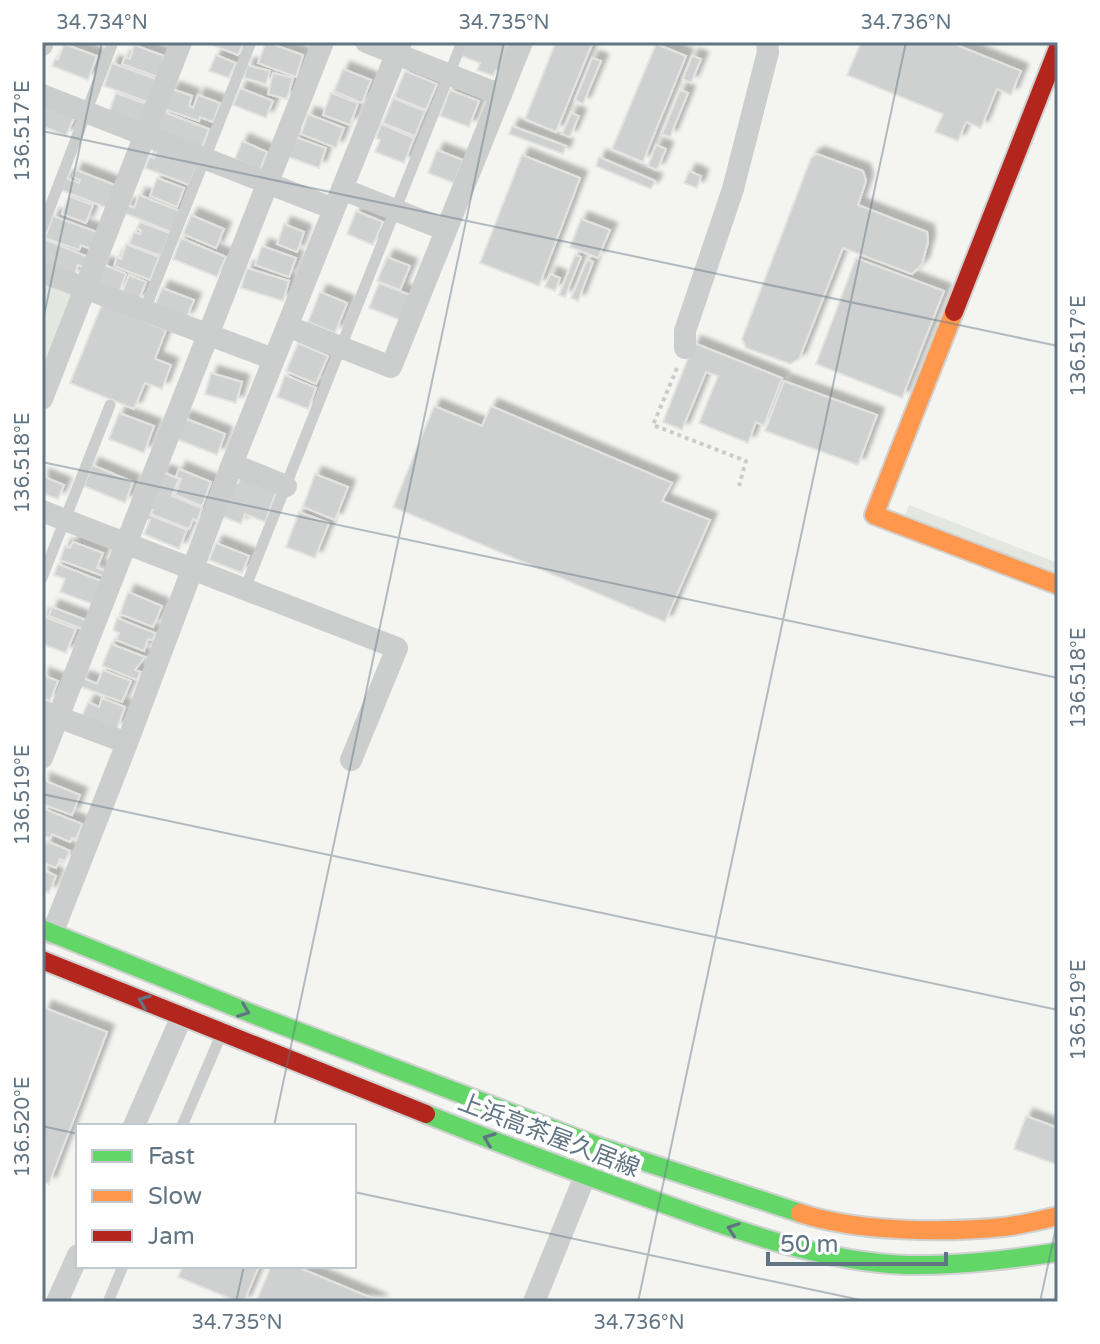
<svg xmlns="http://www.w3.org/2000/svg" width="1100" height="1344" viewBox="0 0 1100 1344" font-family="'Varela Round','Noto Sans JP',sans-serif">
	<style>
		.green { fill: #e3e7df }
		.building { fill: #cfd0d0; stroke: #e3e3e1; stroke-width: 2; filter: url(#shadow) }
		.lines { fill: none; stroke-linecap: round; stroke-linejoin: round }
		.fast-casing { stroke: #d0d1d1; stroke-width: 22 }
		.slow-casing { stroke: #d0d1d1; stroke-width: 22 }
		.jam-casing { stroke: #d0d1d1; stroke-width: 22 }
		.path { stroke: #cacbcb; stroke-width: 4; stroke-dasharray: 4 4; stroke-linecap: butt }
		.lane { stroke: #cccece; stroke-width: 11 }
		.street { stroke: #cccece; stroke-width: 22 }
		.fast { stroke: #63d668; stroke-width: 18 }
		.slow { stroke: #ff974d; stroke-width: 18 }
		.jam { stroke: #b3261e; stroke-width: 18 }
		.oneway { stroke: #617483 }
		.ticks { fill: none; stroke: #617483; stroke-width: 2; stroke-opacity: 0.45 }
		.labels { text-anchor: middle; stroke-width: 8; stroke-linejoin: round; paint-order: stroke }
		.street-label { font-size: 24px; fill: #617483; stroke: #fff }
		.neatline { fill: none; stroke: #617483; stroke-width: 3 }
		.ticks-label { font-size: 20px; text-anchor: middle; fill: #617483 }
	</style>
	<defs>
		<filter id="shadow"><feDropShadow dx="7" dy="-7" stdDeviation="2" flood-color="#0004"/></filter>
	</defs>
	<rect width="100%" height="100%" fill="#f4f4f1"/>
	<path class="green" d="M42 278 74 291 42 377Z
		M909 505 1058 563V574L905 515Z"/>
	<path class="building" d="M205 42H244L238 55Z
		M266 42 303 55 296 77 258 63Z
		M467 42H498L510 46 500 71 496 70 493 76 477 70 480 63 461 56Z
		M556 42H593L556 132 525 119Z
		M861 42H949L1021 71 1011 95 997 89 981 128 966 122 958 141 935 132 943 114 847 75Z
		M64 44 97 56 88 80 52 66 55 59 58 60Z
		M656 44 686 56 643 162 612 149Z
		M134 45 164 56 160 78 122 64 125 57 130 59Z
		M216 55 236 63 229 78 209 71Z
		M692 56 701 59 691 83 683 79Z
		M592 58 601 61 583 104 575 100Z
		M112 63 156 79 147 102 104 86Z
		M247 65 270 71 266 84 244 78Z
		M343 69 371 80 362 103 334 91Z
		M405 71 437 84 426 110 394 97Z
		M273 73 293 78 287 99 268 94Z
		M240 88 273 101 266 118 233 105Z
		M172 89 192 96 189 106 193 108 198 95 220 103 213 122 200 117 199 121 164 109Z
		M450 90 479 101 469 127 440 116Z
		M680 90 688 93 670 137 662 134Z
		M116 93 149 105 141 124 109 112Z
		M331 93 358 103 350 125 323 115Z
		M393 98 425 111 415 136 383 123Z
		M42 105 74 118 66 136 42 126Z
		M164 112 209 129 202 148 157 131Z
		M571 113 579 116 570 137 562 134Z
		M308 114 344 128 336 148 301 134Z
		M381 124 414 138 404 163 375 152 380 140 376 138Z
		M512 126 566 146 563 154 509 134Z
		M295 137 326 148 319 168 288 157Z
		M242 141 267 152 260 170 235 159Z
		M656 145 666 149 657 170 648 166Z
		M157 149 197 165 189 185 145 168 150 156 154 158Z
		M437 150 463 160 454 183 428 173Z
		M817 154 863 171 866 181 858 205 927 232 928 242 922 264 912 274 843 248 799 359 790 364 746 348 742 339 811 158Z
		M522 155 580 178 539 286 480 263Z
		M599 157 655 181 651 189 596 166Z
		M76 170 115 185 107 208 61 190 66 178 79 183 80 180 73 177Z
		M689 171 701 176 697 188 684 183Z
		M157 178 184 188 177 207 150 196Z
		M139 195 180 211 171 232 124 213 127 205 134 208Z
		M69 196 93 205 86 223 62 214Z
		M356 211 383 222 373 245 347 234Z
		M191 215 224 229 216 248 183 234Z
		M53 216 97 232 91 249 81 245 79 250 45 238Z
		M581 219 610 230 598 258 570 247Z
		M140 222 170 233 161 256 129 244 134 232 140 234 141 230 137 228Z
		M284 224 304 232 297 252 277 244Z
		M181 238 226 257 217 277 173 259Z
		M44 239 88 257 84 267 78 265 74 277 42 264Z
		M126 244 159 257 150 280 114 266 117 257 121 259Z
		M262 246 296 258 289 277 255 265Z
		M575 255 581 257 565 297 559 295Z
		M387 257 410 266 400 290 377 281Z
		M856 258 944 291 902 398 816 364Z
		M587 260 593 262 578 301 571 298Z
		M103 264 126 274 119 293 96 284Z
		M247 268 289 281 283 301 241 288Z
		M550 274 560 278 555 291 545 287Z
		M129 275 146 282 138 302 121 295Z
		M379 283 410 295 400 320 369 308Z
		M162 288 194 300 186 319 154 307Z
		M320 292 347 303 335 333 308 322Z
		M102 304 166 330 155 359 171 365 162 389 145 383 134 409 70 383Z
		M298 343 328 356 316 384 286 371Z
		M694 343 782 378 764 426 756 422 748 443 699 423 718 376 706 372 682 430 663 422Z
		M211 373 242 382 236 403 205 394Z
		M285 375 316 388 308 409 277 397Z
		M784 381 877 415 858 465 765 431Z
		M434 406 482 426 491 406 672 483 662 501 710 520 665 622 393 507Z
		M119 413 154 426 144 453 109 439Z
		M184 418 225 434 217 455 176 439Z
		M92 465 133 482 125 503 84 486Z
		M179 469 211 482 202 506 175 495 181 479 176 477Z
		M163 472 179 479 172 496 202 508 197 521 193 519 189 529 151 514 153 510 148 508Z
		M315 474 348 487 335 520 303 507Z
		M42 476 64 485 58 499 42 493Z
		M241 476 277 490 265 522 245 514 241 524 219 515 232 481 238 483Z
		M299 512 329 523 315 558 286 547Z
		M147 514 187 530 179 549 144 534 150 520 145 519Z
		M73 542 103 553 97 568 105 571 103 576 60 560 65 546 70 548Z
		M216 543 249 556 242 573 209 560Z
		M58 564 101 581 92 604 60 592 65 579 54 575Z
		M128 592 162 606 153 627 120 614Z
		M52 607 86 620 82 629 49 616Z
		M42 616 76 629 66 653 42 644Z
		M117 618 155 633 153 640 148 639 144 651 116 640 119 633 113 630Z
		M111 644 145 657 135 670 140 672 137 680 102 666Z
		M103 670 131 681 122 702 79 686 83 678 97 684Z
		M42 675 58 681 50 701 42 698Z
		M102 698 125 707 117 729 82 716 88 702 99 707Z
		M43 780 80 795 72 815 42 804Z
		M42 808 82 824 76 839 72 838 70 842 52 834 50 838 42 835Z
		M47 841 70 851 65 861 60 859 56 868 42 862V852Z
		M42 869 56 876 49 893 42 890Z
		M45 1008 107 1032 49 1184 42 1181V1016Z
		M1026 1116 1058 1128V1165L1014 1149Z
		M183 1266H259L244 1302H238L178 1277Z
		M271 1266H295L381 1302H256Z"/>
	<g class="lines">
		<g class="fast-casing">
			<path id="fast" d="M42 929 250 1013 597 1146 800 1213
				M426 1114C503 1145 581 1174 659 1202 739 1231 821 1262 907 1265 958 1266 1008 1260 1058 1252"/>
		</g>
		<g class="slow-casing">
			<path id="slow" d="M954 312 874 515 1058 585
				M800 1213C857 1232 944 1233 1003 1227 1022 1225 1040 1220 1058 1216"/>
		</g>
		<g class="jam-casing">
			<path id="jam" d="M954 312 1058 48
				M42 960 426 1114"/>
		</g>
		<path class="path" d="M677 368 653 425 746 461 739 486"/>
		<path class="lane" d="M42 228 113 42
			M144 312 251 42
			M42 578 110 405
			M244 591 462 42
			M182 1126 221 1035
			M108 1302 123 1266"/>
		<path class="street" d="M366 42 501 95
			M42 45 43 42
			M42 95 334 209
			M342 189 446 230
			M42 272 273 359
			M287 326 391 367 522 42
			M685 348V331L733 189 768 52 767 42
			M42 399 181 42
			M232 464 286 486
			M42 511 397 648 351 760
			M42 711 127 743
			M42 758 323 42
			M52 934 127 743 232 464 401 42
			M134 1126 182 1016
			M57 1302 78 1255
			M534 1302 585 1176"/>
		<use href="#fast" class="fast"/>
		<use href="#slow" class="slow"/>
		<use href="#jam" class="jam"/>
	</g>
	<defs><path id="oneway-chevron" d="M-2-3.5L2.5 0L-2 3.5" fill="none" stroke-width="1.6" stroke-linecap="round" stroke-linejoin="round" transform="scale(2)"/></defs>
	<g class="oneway">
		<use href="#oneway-chevron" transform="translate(144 1001) rotate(-158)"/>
		<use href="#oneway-chevron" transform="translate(244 1011) rotate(21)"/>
		<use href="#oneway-chevron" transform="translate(489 1139) rotate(-159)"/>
		<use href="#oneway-chevron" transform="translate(733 1229) rotate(-161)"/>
	</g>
	<path class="ticks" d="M42 131 1058 346M42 325 102 42M42 462 1058 678M42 794 1058 1010M42 1126 78 1134M274 1126 504 42M354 1192 870 1302M236 1302 244 1266M638 1302 906 42M1040 1302 1058 1218"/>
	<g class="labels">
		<g class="street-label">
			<text transform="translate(549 1135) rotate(21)" y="8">上浜高茶屋久居線</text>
		</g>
	</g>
	<rect width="1100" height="1344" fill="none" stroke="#ffffff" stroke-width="88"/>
	<rect x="76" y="1124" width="280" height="144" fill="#ffffff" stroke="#c0c7cd" stroke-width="2"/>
	<rect x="92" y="1150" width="40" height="12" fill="#63d668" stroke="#c0c7cd" stroke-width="2"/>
	<text x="148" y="1164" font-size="24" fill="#617483">Fast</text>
	<rect x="92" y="1190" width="40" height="12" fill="#ff974d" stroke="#c0c7cd" stroke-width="2"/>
	<text x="148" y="1204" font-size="24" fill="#617483">Slow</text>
	<rect x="92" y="1230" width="40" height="12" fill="#b3261e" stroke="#c0c7cd" stroke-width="2"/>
	<text x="148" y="1244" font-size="24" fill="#617483">Jam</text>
	<path d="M768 1252v12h178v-12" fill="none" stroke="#617483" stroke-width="4"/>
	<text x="780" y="1252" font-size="24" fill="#617483" stroke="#ffffff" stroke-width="6" paint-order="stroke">50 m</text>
	<rect x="44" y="44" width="1012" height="1256" class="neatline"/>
	<g class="ticks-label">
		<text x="102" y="29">34.734°N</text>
		<text x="504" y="29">34.735°N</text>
		<text x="906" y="29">34.736°N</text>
		<text transform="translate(22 131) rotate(-90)" y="7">136.517°E</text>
		<text transform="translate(1078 346) rotate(-90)" y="7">136.517°E</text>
		<text transform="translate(22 463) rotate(-90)" y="7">136.518°E</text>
		<text transform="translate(1078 678) rotate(-90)" y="7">136.518°E</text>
		<text transform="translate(22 795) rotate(-90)" y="7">136.519°E</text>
		<text transform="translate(1078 1010) rotate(-90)" y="7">136.519°E</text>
		<text transform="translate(22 1127) rotate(-90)" y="7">136.520°E</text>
		<text x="237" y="1329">34.735°N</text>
		<text x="639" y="1329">34.736°N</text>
	</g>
</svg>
